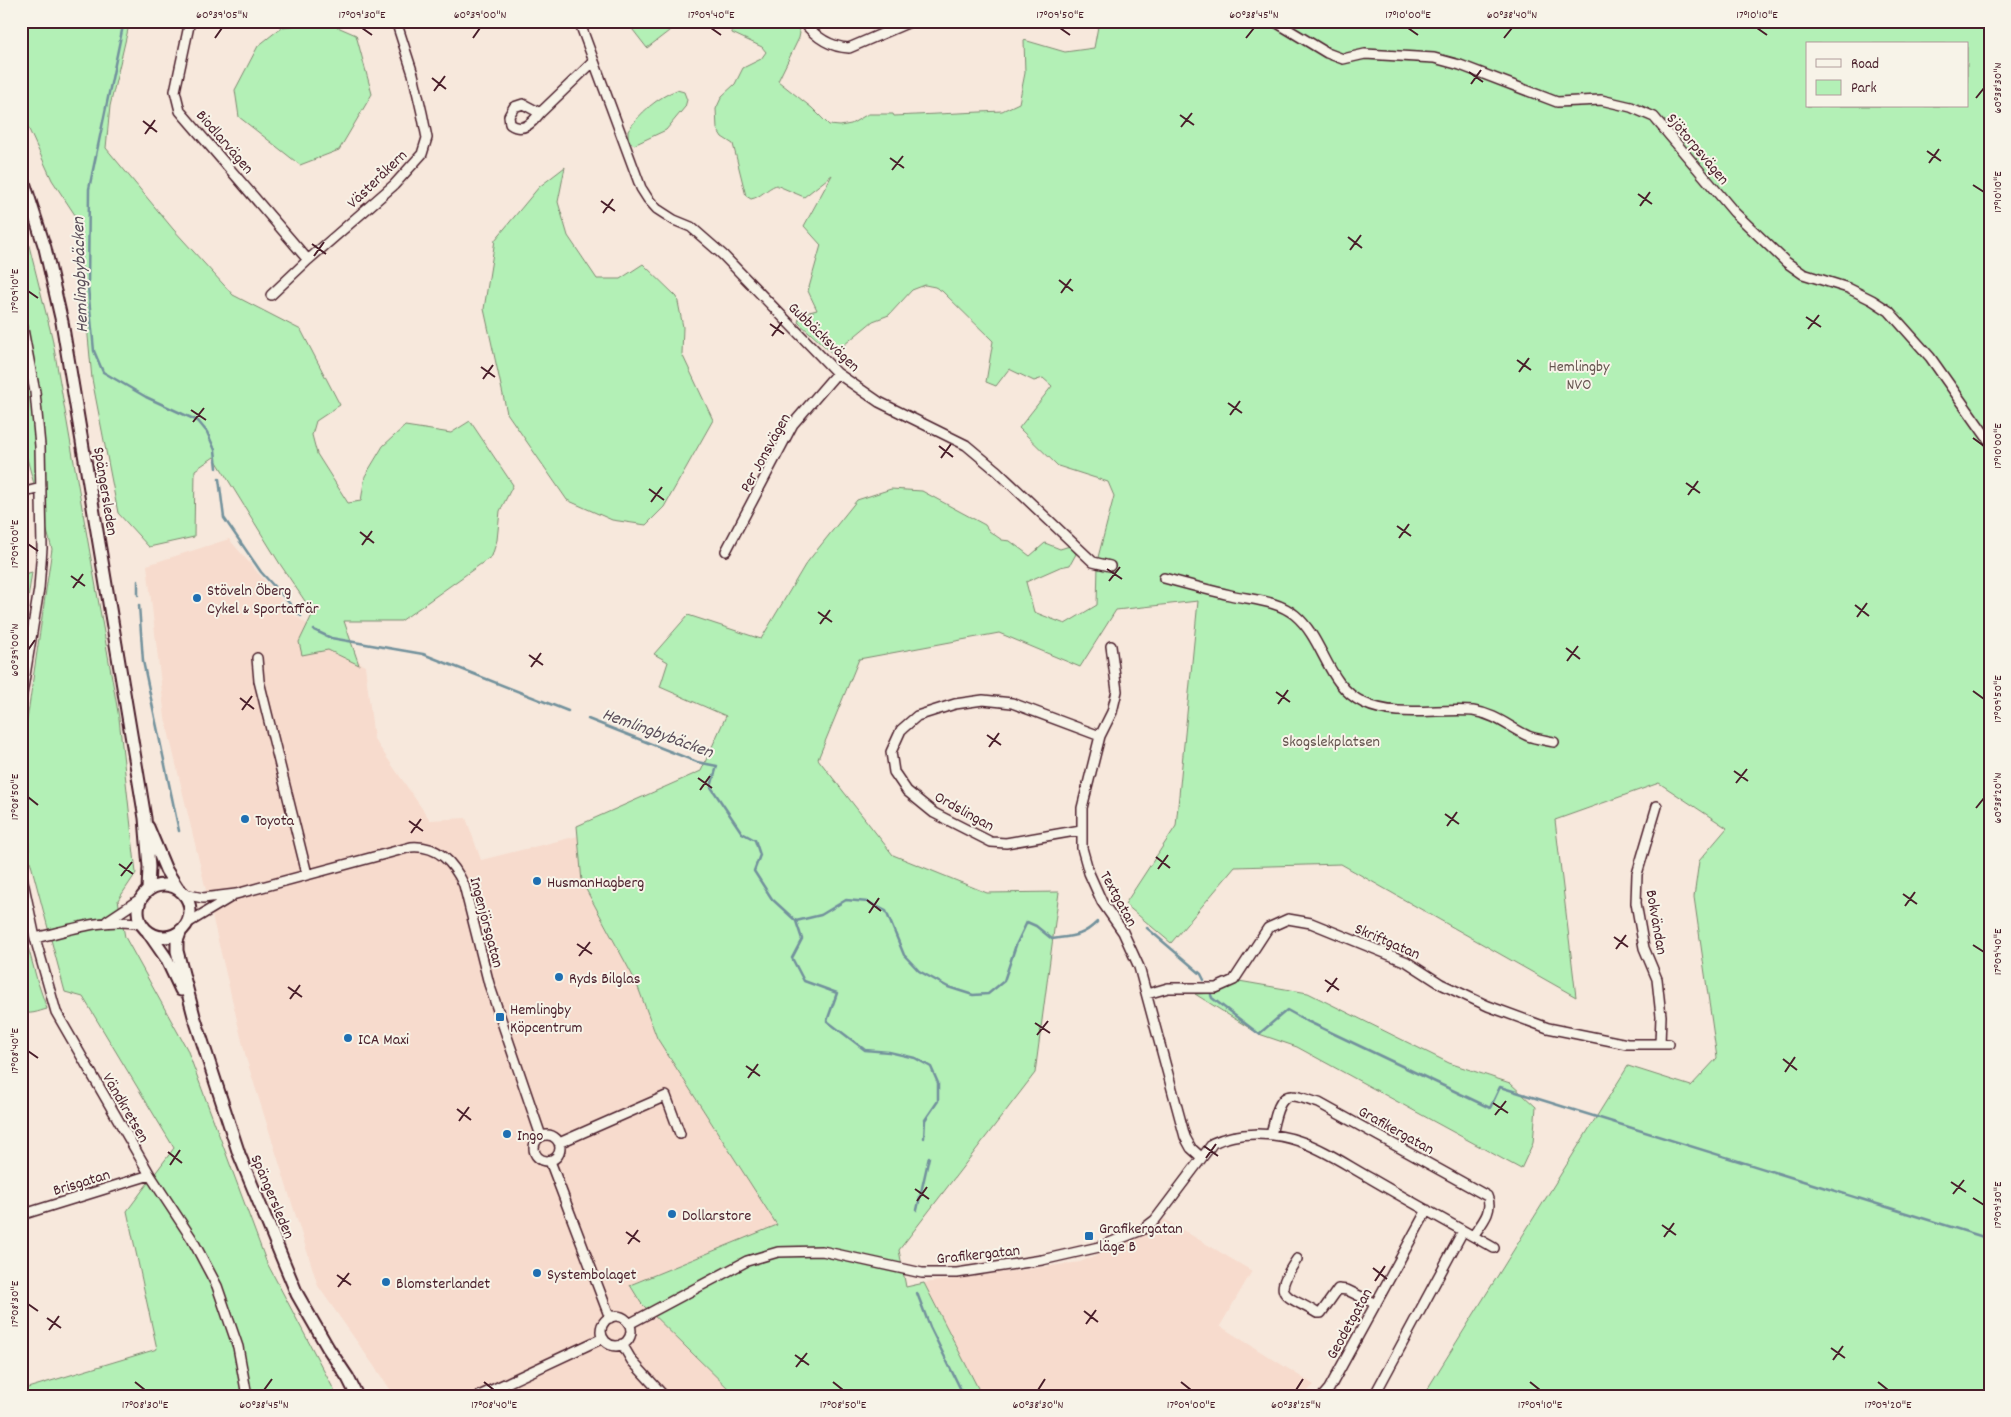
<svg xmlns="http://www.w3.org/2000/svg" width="2011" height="1417" viewBox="0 0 2011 1417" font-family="Dekko,sans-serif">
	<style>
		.built { fill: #f7dbcd }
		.green { fill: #b3f0b6; stroke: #7e8870; fill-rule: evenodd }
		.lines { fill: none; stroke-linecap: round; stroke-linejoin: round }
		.stream { stroke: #72919c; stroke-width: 2.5 }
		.minor-casing { stroke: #4a1f2b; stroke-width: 12 }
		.major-casing { stroke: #4a1f2b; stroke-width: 15 }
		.minor { stroke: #f7f3e8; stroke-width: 9 }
		.major { stroke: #f7f3e8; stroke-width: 11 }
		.ticks { fill: none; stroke: #4a1f2b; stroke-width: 2 }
		.poi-dot { fill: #1f6fb2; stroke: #f7f3e8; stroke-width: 2 }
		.labels { text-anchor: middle; stroke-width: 4; stroke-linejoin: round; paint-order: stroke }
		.street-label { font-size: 16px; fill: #4a1f2b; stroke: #f7f3e8 }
		.park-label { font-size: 16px; fill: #64534e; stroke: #f7f3e8 }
		.poi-label { font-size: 16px; fill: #4a1f2b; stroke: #f7f3e8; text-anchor: start }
		.water-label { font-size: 18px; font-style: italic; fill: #5b4e5a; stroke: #f7f3e8 }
		.neatline { fill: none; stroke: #4a1f2b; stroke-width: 2 }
		.ticks-label { font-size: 12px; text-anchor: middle; fill: #4a1f2b }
	</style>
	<rect width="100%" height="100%" fill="#f7e8dc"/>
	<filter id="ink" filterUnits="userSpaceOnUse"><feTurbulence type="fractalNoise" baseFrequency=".02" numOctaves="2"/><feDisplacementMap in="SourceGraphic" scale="10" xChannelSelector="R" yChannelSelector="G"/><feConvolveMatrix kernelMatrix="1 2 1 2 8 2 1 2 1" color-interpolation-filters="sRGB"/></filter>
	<g filter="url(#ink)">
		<path class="built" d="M229 539 293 614 365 666 374 739 430 820 466 818 481 860 578 836 582 883 636 982 657 1038 777 1225 630 1285 641 1303 736 1396H395L318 1286 246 1058 165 718 147 565Z
			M1164 1219 1252 1271 1220 1326 1314 1385 1302 1396H982L924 1283 1080 1262 1145 1235Z"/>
		<path class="green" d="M21 21H130L110 106 106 148 173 229 233 295 301 330 340 405 316 421 312 435 317 454 348 503 361 501 365 476 383 446 405 426 451 433 470 421 513 485 500 511 497 540 492 556 401 621H344L359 665 328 650 302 655 299 642 313 613 280 564 214 457 195 470 194 537 149 547 118 513 92 379 77 218 52 180 21 112Z
			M626 21H682L647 48Z
			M737 21H794L800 33 799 38 778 81 812 108 829 125 840 126 851 124 868 114H893L894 116 1002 111 1019 103 1025 73 1024 40 1065 52 1094 48 1099 21H1990V1396H1423L1628 1066 1691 1086 1717 1058 1694 897 1699 861 1727 828 1659 783 1555 820 1576 997 1341 864 1235 867 1171 943 1125 904 1176 826 1198 601 1116 610 1080 667 999 633 859 659 818 759 893 855 987 893 1059 892 1035 1073 899 1250 906 1287 924 1283 982 1396H736L641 1303 630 1285 777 1225 657 1038 636 982 582 882 577 826 701 771 726 716 660 687 668 662 654 654 688 615 761 639 805 565 857 500 891 489 922 491 985 525 989 531 1002 540 1010 541 1030 556 1045 543 1060 549 1070 546 1076 554 1070 565 1060 567 1026 582 1034 612 1065 624 1097 605 1098 565H1096L1114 496 1108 482 1058 466 1019 428 1052 386 1043 378 1034 381 1009 369 996 386 986 382 993 341 942 291 935 287 925 285 912 290 889 315 873 321 833 354 798 322 801 314 817 310 808 291 821 245 804 226 832 175 804 197 776 185C766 189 761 197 751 199L746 196 733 144 722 137 717 129 716 109 722 96 735 84 743 68 761 59 766 52 762 47 732 33 733 23ZM1807 44H1967V106H1807Z
			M326 22 356 35 372 94 339 150 300 165 239 117 235 90 258 46 282 27Z
			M677 90 684 92 687 100 685 107 666 130 634 145 628 140V131C639 113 658 97 677 90Z
			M565 167 558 202 568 236 597 279H620L643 264 677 297 683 327 682 354 713 420 664 507 646 525 612 520 567 500 507 413 484 309 495 240 539 187Z
			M21 214 52 337 119 718 136 873 118 900 125 937 187 1049 266 1261 334 1390V1396H21V1390L157 1349 127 1211 174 1148 83 997 65 992 29 857 26 727 52 549 21 437Z
			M32 572 21 645V575Z
			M21 921 37 980 47 1009C39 1011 29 1016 21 1011Z
			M1239 981 1308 993 1449 1063 1510 1083 1536 1107 1533 1143 1521 1169 1297 1047 1259 1034 1195 994 1218 993Z"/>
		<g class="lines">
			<path class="stream" d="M124 21 89 189 88 287 94 351 103 372 146 397 198 421 207 432 215 450 217 468
				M219 479 224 518 261 572 301 616
				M138 595V581
				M139 605 143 661 179 831
				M314 630 331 638 423 654 568 711
				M588 719 697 762 717 766 711 787 742 833 755 840 760 855 754 871 772 899 796 921 802 939 792 958 804 981 837 993 827 1021 865 1050 889 1052 915 1058 931 1067 938 1083V1101L925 1120 924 1138
				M796 921 821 915 846 900 868 902 886 911 904 955 919 971 948 987 973 995 988 994 1004 981 1016 945 1027 922 1036 926 1052 939C1072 936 1082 937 1097 922
				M1147 928 1201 974 1204 980
				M1211 995 1212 998 1259 1034 1287 1010 1307 1021 1490 1108 1500 1087 1990 1239
				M917 1210 929 1157
				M917 1293 930 1327 964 1396"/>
			<g class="minor-casing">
				<path id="minor" d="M190 21 175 91 180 111 308 260
					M579 21 641 188 648 199 657 209 674 220 691 227 723 255 837 373 879 402 966 445 997 471 1093 562 1110 566
					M803 21C815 37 829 47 849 48L912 21
					M1274 21 1327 53 1343 59 1365 54 1434 58 1460 65 1557 102 1601 100 1631 107 1654 117 1734 212 1786 262 1803 274 1848 288 1872 300 1889 311 1930 357 1990 442
					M540 113C532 123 523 133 510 124L509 116 514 107 523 104 540 113 594 61
					M271 295 308 260 394 185 422 154 427 138 422 113 413 74 396 21
					M21 319 35 392 40 446 42 548 39 589 21 700
					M21 493 41 488
					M726 551 793 424 837 373
					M1164 578C1186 584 1208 590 1230 595 1252 600 1277 600 1295 615 1325 640 1326 685 1364 703 1395 718 1440 708 1473 711 1495 714 1509 727 1528 736 1536 739 1545 740 1554 742
					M1111 646 1117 691 1112 712 1100 736 1082 808V848L1089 873 1102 902 1123 932 1139 967 1185 1137 1191 1148 1201 1157
					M257 658 259 681 307 874
					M1657 806 1637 874 1636 903 1644 948 1657 979 1661 1016 1660 1044
					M1081 830 1006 843 991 842 934 813 907 791 894 772 891 752 901 730 917 716 955 704 983 700 1012 703 1100 736
					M21 872 35 938 56 1012 150 1175 192 1239 217 1286 238 1347 247 1396
					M184 894 203 898 236 894 411 847C438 845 453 862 464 885L489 984 541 1136
					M107 921 140 899
					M186 924 231 897
					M35 938C70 930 105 917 141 924
					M1147 994 1168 988H1216L1234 980 1268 928 1288 919 1311 923 1407 962 1441 984 1488 1006 1548 1028 1627 1044H1669
					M534 1148a13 13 0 1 1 26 0a13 13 0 1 1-26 0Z
					M1271 1135C1274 1124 1277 1095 1292 1096 1300 1096 1310 1101 1319 1103L1487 1196C1494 1211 1481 1224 1473 1236
					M559 1143 666 1096 680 1134
					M550 1161 610 1318
					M21 1215 150 1175
					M1297 1259C1271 1298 1284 1293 1317 1313H1321L1338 1289 1347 1290 1376 1304
					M601 1331a15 15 0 1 1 30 0a15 15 0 1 1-30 0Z
					M629 1324 747 1261 778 1252 822 1251 922 1273H957L1042 1260 1099 1247 1142 1230 1155 1220 1213 1143C1238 1131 1272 1132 1299 1141 1324 1149 1348 1166 1370 1178 1411 1202 1453 1225 1494 1248
					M622 1344 632 1361 664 1396
					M479 1396 603 1338
					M1323 1396 1329 1389 1427 1210
					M1374 1396 1463 1231"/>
			</g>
			<g class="major-casing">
				<path id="major" d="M21 173 45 248 62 322 145 818 149 867 148 890
					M148 827 166 870 178 889
					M138 911a26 26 0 1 1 52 0a26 26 0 1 1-52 0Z
					M181 930 177 941V951L194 1016 239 1154 297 1294 328 1348 348 1378 357 1396
					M148 932 166 958 181 990"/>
			</g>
			<use href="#minor" class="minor"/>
			<use href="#major" class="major"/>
		</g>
	</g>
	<path class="ticks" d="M362 28 372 35M711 28 721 35M1060 28 1070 35M1408 28 1418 35M1757 28 1767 35M215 38 222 28M473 38 480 28M1246 38 1254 28M1504 38 1512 28M1469 72 1483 82M432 78 446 89M1471 84 1481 70M434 91 445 76M1976 98 1984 88M1180 115 1194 125M143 121 157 132M1181 127 1192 113M145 134 155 120M1927 151 1941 161M890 158 904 168M1929 163 1939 149M892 170 903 156M1973 185 1984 192M1638 194 1652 204M601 201 615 211M1640 206 1650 192M603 213 613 199M1348 237 1362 248M312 244 326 254M1350 250 1361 235M314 256 324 242M1059 280 1073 291M28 291 38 298M1061 293 1071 279M1806 317 1821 327M770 324 784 334M1808 329 1819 315M772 336 782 322M1517 360 1531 370M481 367 495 377M1519 372 1529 358M483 379 493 365M1228 403 1242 413M191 410 206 420M1230 415 1240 401M193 422 204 408M1973 438 1984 446M939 446 953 457M941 458 951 444M1686 483 1700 493M649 489 664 500M1688 495 1698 481M651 502 662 487M1397 526 1411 536M360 532 374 543M1399 538 1409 524M28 544 38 551M362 545 372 531M1107 569 1122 579M71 576 85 586M1109 581 1120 567M73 588 83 574M1855 605 1869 616M818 612 832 622M1857 617 1867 603M820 624 830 610M1566 648 1580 659M28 650 35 640M529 655 543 665M1567 661 1578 646M531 667 541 653M1973 691 1984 699M1276 692 1290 702M240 698 254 709M1278 704 1288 690M242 710 252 696M987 735 1001 745M989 747 999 733M1734 771 1748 781M698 778 712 788M1736 783 1747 769M700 790 710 776M28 797 38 805M1976 808 1984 798M1445 814 1459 824M409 821 423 831M1447 826 1457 812M411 833 421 819M1156 857 1170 868M119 864 133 874M1158 869 1168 855M121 876 132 862M1903 894 1917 904M867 900 881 911M1905 906 1915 892M869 913 879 898M1614 937 1628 947M577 944 592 954M1973 945 1984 952M1616 949 1626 935M579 956 590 942M1325 980 1339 990M288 987 302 997M1327 992 1337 978M290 999 300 985M1035 1023 1050 1033M1037 1035 1048 1021M28 1051 38 1058M1783 1059 1797 1070M746 1066 760 1076M1785 1072 1795 1057M748 1078 758 1064M1493 1103 1508 1113M457 1109 471 1120M1495 1115 1506 1101M459 1121 469 1107M1204 1146 1218 1156M168 1152 182 1163M1206 1158 1216 1144M170 1165 180 1150M1951 1182 1966 1192M915 1189 929 1199M1953 1194 1964 1180M1973 1198 1984 1205M917 1201 927 1187M1662 1225 1676 1235M626 1232 640 1242M1664 1237 1674 1223M628 1244 638 1230M1373 1268 1387 1279M337 1275 351 1285M1375 1281 1385 1266M338 1287 349 1273M28 1304 38 1311M1084 1311 1098 1322M47 1318 61 1328M1086 1324 1096 1310M49 1330 59 1316M1831 1348 1845 1358M795 1355 809 1365M1833 1360 1843 1346M796 1367 807 1353M135 1382 145 1390M484 1382 494 1390M833 1382 843 1390M1181 1382 1191 1390M1530 1382 1540 1390M1878 1382 1888 1390M264 1390 272 1379M1038 1390 1045 1379M1296 1390 1303 1379"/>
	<g class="poi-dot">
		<circle cx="197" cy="598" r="5"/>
		<circle cx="245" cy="819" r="5"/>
		<circle cx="537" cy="881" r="5"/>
		<circle cx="559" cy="977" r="5"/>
		<rect x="495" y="1012" width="10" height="10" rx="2.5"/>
		<circle cx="348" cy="1038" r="5"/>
		<circle cx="507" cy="1134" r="5"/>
		<circle cx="672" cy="1214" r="5"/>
		<rect x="1084" y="1231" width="10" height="10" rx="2.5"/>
		<circle cx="537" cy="1273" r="5"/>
		<circle cx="386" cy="1282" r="5"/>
	</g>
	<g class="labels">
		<g class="street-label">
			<text transform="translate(226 141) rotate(49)" y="6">Biodlarvägen</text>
			<text transform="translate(1699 148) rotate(50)" y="6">Sjötorpsvägen</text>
			<text transform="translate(376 178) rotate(-44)" y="6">Västeråkern</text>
			<text transform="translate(825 336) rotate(44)" y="6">Gubbäcksvägen</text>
			<text transform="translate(764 452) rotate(-61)" y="6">Per Jonsvägen</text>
			<text transform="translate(107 491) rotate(81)" y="6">Spängersleden</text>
			<text transform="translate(965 810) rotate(29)" y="6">Ordslingan</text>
			<text transform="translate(1120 898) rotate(61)" y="6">Textgatan</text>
			<text transform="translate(488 922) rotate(75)" y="6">Ingenjörsgatan</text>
			<text transform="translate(1658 922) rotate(80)" y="6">Bokvändan</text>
			<text transform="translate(1388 940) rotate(23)" y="6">Skriftgatan</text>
			<text transform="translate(127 1107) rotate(60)" y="6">Vändkretsen</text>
			<text transform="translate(1397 1129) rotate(29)" y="6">Grafikergatan</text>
			<text transform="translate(81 1181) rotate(-17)" y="6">Brisgatan</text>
			<text transform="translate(274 1196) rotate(67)" y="6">Spängersleden</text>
			<text transform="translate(978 1253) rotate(-6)" y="6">Grafikergatan</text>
			<text transform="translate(1348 1323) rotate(-61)" y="6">Geodetgatan</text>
		</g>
		<g class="park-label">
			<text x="1579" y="371">Hemlingby<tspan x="1579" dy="18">NVO</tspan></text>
			<text x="1331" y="746">Skogslekplatsen</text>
		</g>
		<g class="poi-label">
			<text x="207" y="595">Stöveln Öberg<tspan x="207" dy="18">Cykel &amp; Sportaffär</tspan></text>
			<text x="255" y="825">Toyota</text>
			<text x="547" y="887">HusmanHagberg</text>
			<text x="569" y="983">Ryds Bilglas</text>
			<text x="510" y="1014">Hemlingby<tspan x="510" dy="18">Köpcentrum</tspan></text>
			<text x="358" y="1044">ICA Maxi</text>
			<text x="517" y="1140">Ingo</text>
			<text x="682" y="1220">Dollarstore</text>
			<text x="1099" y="1233">Grafikergatan<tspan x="1099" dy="18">läge B</tspan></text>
			<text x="547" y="1279">Systembolaget</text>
			<text x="396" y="1288">Blomsterlandet</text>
		</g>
		<g class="water-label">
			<text transform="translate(79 275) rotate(-92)" y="6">Hemlingbybäcken</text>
			<text transform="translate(658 732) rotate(20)" y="6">Hemlingbybäcken</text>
		</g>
	</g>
	<rect width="2011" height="1417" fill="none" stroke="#f7f3e8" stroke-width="55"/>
	<rect x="1806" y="42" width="162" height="65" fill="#f7f3e8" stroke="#b29e9c"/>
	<rect x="1816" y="59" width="25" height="8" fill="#f7f3e8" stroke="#b29e9c"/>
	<text x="1851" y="68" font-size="15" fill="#4a1f2b">Road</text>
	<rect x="1816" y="80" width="25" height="15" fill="#b3f0b6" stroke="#b29e9c"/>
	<text x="1851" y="92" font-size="15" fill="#4a1f2b">Park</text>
	<rect x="28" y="28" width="1956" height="1362" class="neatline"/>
	<g class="ticks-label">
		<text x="222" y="18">60°39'05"N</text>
		<text x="362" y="18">17°09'30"E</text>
		<text x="480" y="18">60°39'00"N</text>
		<text x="711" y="18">17°09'40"E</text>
		<text x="1060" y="18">17°09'50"E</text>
		<text x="1254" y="18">60°38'45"N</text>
		<text x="1408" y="18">17°10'00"E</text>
		<text x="1512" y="18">60°38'40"N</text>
		<text x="1757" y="18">17°10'10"E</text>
		<text transform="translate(1997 88) rotate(-90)" y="4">60°38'30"N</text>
		<text transform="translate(1997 192) rotate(-90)" y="4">17°10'10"E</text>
		<text transform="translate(14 291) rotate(-90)" y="4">17°09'10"E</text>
		<text transform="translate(1997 446) rotate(-90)" y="4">17°10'00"E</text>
		<text transform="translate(14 544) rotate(-90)" y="4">17°09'00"E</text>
		<text transform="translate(14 650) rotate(-90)" y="4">60°39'00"N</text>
		<text transform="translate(1997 699) rotate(-90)" y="4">17°09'50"E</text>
		<text transform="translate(14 797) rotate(-90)" y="4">17°08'50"E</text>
		<text transform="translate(1997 798) rotate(-90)" y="4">60°38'20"N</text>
		<text transform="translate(1997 952) rotate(-90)" y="4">17°09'40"E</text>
		<text transform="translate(14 1051) rotate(-90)" y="4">17°08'40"E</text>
		<text transform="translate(1997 1205) rotate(-90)" y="4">17°09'30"E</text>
		<text transform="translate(14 1304) rotate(-90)" y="4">17°08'30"E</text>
		<text x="145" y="1408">17°08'30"E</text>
		<text x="264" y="1408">60°38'45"N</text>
		<text x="494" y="1408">17°08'40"E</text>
		<text x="843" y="1408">17°08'50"E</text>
		<text x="1038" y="1408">60°38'30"N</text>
		<text x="1191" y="1408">17°09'00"E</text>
		<text x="1296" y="1408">60°38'25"N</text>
		<text x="1540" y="1408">17°09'10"E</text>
		<text x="1888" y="1408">17°09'20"E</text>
	</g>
</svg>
